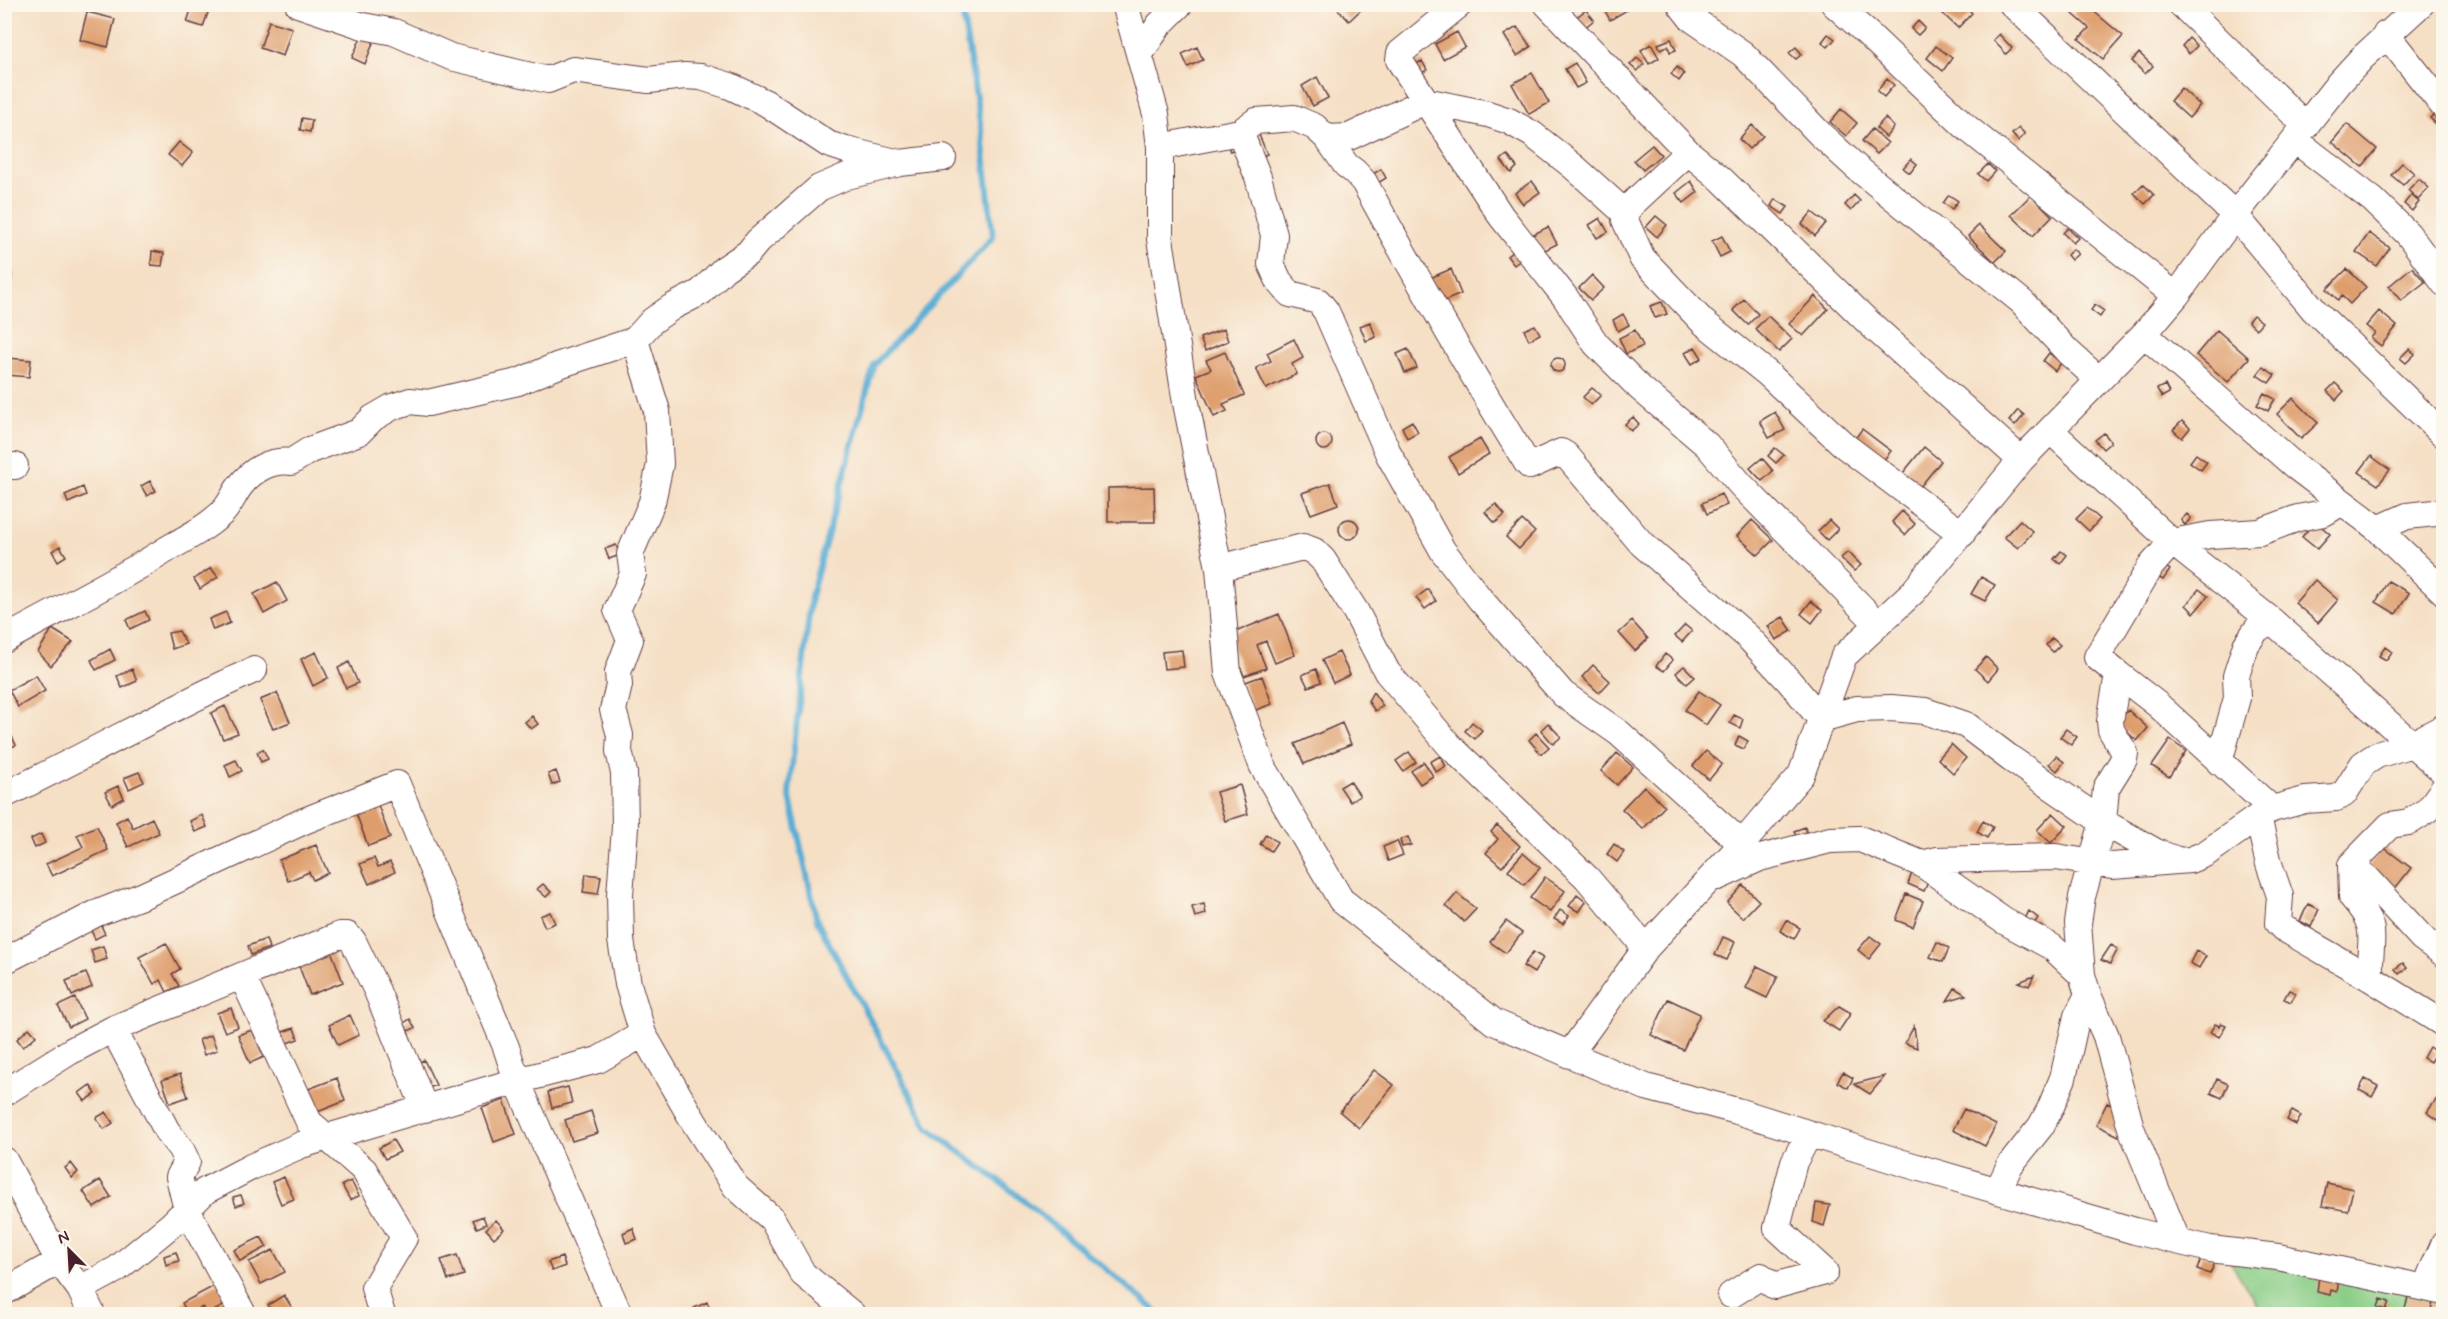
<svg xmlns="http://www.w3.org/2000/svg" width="2448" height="1319" viewBox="0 0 2448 1319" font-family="Mynerve,sans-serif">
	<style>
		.green { fill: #8ace87; stroke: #6a7659; stroke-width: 1.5 }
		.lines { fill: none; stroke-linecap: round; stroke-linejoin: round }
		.stream { stroke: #59add4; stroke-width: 6 }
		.building { fill: #de9d6c }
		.minor-casing { stroke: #643c42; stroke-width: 28 }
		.minor { stroke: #fff; stroke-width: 26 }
	</style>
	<rect width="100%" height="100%" fill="#fbf7ec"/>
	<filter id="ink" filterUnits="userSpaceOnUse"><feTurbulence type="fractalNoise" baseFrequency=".0167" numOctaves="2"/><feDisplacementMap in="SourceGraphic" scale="12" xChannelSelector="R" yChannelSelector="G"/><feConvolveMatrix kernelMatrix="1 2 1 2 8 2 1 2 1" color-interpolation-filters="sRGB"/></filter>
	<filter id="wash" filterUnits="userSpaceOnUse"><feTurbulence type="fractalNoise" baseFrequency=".008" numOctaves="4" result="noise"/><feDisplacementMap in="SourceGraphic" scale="24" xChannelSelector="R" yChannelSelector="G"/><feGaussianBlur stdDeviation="1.35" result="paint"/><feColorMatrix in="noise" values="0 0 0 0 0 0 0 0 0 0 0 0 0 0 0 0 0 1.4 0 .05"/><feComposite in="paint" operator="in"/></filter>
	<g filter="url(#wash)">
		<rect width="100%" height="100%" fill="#f5dfc5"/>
		<path class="green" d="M2230 1261 2443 1287V1314H2263Z"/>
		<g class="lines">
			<path class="stream" d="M961 4 982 135 993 237 874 365 811 596 789 793 817 921 928 1128 1007 1187 1160 1314"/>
		</g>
		<g id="blocks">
			<path class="building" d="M193 4H211L203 27 187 22Z
				M1341 4H1367L1349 21 1337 8Z
				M1612 4H1624L1627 10 1610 20 1604 9Z
				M1952 4H1963L1972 13 1958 28 1943 14Z
				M2081 4H2085L2123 36 2103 59 2079 39 2089 28 2073 14Z
				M1586 10 1594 20 1568 41 1559 30Z
				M87 12 115 19 108 47 80 40Z
				M269 21 292 28 283 56 260 48Z
				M1918 21 1925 28 1918 35 1911 29Z
				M1517 27 1531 47 1517 56 1504 35Z
				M1457 32 1465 47 1443 59 1435 44Z
				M363 33 375 38 365 64 352 58Z
				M1828 34 1835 39 1828 47 1822 42Z
				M1999 34 2012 48 2006 54 1993 40Z
				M2189 38 2197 46 2189 54 2182 46Z
				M1671 39 1676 50 1670 52 1668 46 1660 49 1658 44Z
				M1651 44 1659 58 1649 64 1641 50Z
				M1936 46 1952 58 1943 71 1927 58Z
				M1197 47 1203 60 1188 67 1182 54Z
				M1796 47 1802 54 1796 59 1789 53Z
				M2139 53 2153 66 2145 74 2132 61Z
				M1637 58 1644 64 1637 71 1630 65Z
				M1422 61 1427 70 1412 79 1406 69Z
				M1575 63 1586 83 1576 88 1565 69Z
				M1677 67 1684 74 1679 81 1671 74Z
				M1532 73 1549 103 1529 114 1512 84Z
				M1317 77 1328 98 1313 106 1302 86Z
				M1887 79 1894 85 1884 97 1877 91Z
				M2181 88 2200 105 2189 118 2170 101Z
				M1841 109 1857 123 1846 136 1830 122Z
				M2437 111 2444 117V127L2441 129 2430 118Z
				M302 118 312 120 310 132 300 130Z
				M1885 118 1894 127 1886 137 1876 128Z
				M2347 124 2377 149 2362 167 2332 142Z
				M1752 125 1763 136 1749 149 1739 139Z
				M1256 127 1267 154 1254 160 1247 144 1230 151 1225 140Z
				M2019 128 2025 134 2018 141 2012 134Z
				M1872 129 1888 143 1877 154 1862 141Z
				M179 142 193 153 182 166 168 155Z
				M1652 145 1661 155 1643 170 1634 160Z
				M1507 155 1517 167 1511 173 1501 160Z
				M1911 159 1917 164 1910 173 1903 168Z
				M2402 163 2414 173 2403 185 2391 175Z
				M1988 164 1995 171 1986 181 1978 174Z
				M1381 169 1386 178 1378 183 1373 174Z
				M2419 179 2429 188 2418 200 2408 190Z
				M1532 181 1540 192 1523 204 1515 193Z
				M1691 181 1698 192 1684 203 1676 193Z
				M2143 184 2154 195 2145 204 2134 193Z
				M1854 195 1860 201 1851 211 1845 205Z
				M1949 195 1958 201 1952 209 1943 203Z
				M2031 195 2052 216 2033 236 2011 215Z
				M2411 195 2419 202 2412 211 2404 204Z
				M1775 199 1788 207 1783 214 1771 206Z
				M1812 212 1826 223 1815 236 1802 224Z
				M1656 216 1667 225 1657 237 1646 227Z
				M1600 218 1608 232 1597 238 1589 225Z
				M1979 225 2006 251 1995 262 1968 236Z
				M1548 227 1557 244 1539 253 1530 236Z
				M2068 228 2078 238 2073 243 2063 233Z
				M2369 233 2390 248 2377 266 2356 252Z
				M1722 236 1730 252 1720 257 1712 241Z
				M1518 247 1522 259 1514 265 1507 256Z
				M2073 249 2078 254 2071 260 2067 255Z
				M152 251 164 253 162 266 151 265Z
				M2412 267 2425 282 2401 301 2389 286Z
				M1451 269 1461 294 1440 303 1430 278Z
				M2347 269 2366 287 2350 304 2342 296 2338 300 2327 289Z
				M4 273 12 274 10 299 4 298Z
				M1592 275 1604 288 1591 300 1579 288Z
				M1815 296 1828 309 1803 336 1789 324Z
				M1744 299 1758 314 1748 325 1733 310Z
				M1662 302 1667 314 1655 318 1650 306Z
				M2095 305 2104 311 2100 317 2091 310Z
				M2379 311 2397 326 2381 346 2371 338 2375 333 2366 326Z
				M1623 314 1629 325 1618 331 1613 320Z
				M2253 315 2262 322 2256 329 2248 321Z
				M1768 316 1792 339 1779 352 1755 329Z
				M1370 322 1376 337 1366 341 1360 326Z
				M1535 325 1540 334 1529 340 1524 330Z
				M1224 329 1228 341 1205 351 1200 338Z
				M1635 330 1643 346 1626 354 1619 338Z
				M2217 330 2249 358 2228 382 2196 355Z
				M1294 339 1303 358 1292 364 1297 374 1266 389 1256 368 1271 361 1267 353Z
				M1695 347 1702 358 1692 364 1685 353Z
				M1408 349 1417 368 1405 373 1397 354Z
				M2409 349 2415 354 2406 363 2400 358Z
				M1225 352 1244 395 1223 404 1227 411 1214 417 1196 375 1211 369 1206 360Z
				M2049 353 2061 363 2055 371 2043 361Z
				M1551 365a7 7 0 1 1 14 0a7 7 0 1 1-14 0Z
				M7 358 31 360 29 377 6 375Z
				M2263 367 2275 375 2269 383 2257 375Z
				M2335 383 2344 391 2336 400 2327 391Z
				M2165 385 2169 393 2162 397 2157 389Z
				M1592 388 1601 395 1591 405 1583 397Z
				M2264 393 2275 399 2268 411 2257 405Z
				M2293 398 2318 423 2301 439 2277 414Z
				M2018 410 2024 415 2015 426 2009 421Z
				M1775 412 1785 430 1769 438 1760 421Z
				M1633 417 1639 424 1631 431 1625 424Z
				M1412 421 1418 432 1407 438 1402 427Z
				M2182 421 2190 428 2182 438 2173 430Z
				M1862 429 1891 451 1882 462 1854 440Z
				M2104 433 2111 442 2103 449 2095 440Z
				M1316 442a8 8 0 1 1 16 0a8 8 0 1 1-16 0Z
				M1480 439 1489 454 1458 473 1449 457Z
				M1924 447 1941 461 1920 487 1903 473Z
				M1775 448 1784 455 1776 463 1768 456Z
				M2196 454 2207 462 2201 470 2190 462Z
				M2371 456 2390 470 2378 485 2359 472Z
				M1762 458 1773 471 1762 481 1750 468Z
				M150 481 156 491 147 496 141 486Z
				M1330 483 1338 504 1311 514 1302 493Z
				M83 487 86 495 68 503 65 495Z
				M1154 487 1155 522H1108V488Z
				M1721 494 1727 505 1707 514 1702 503Z
				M1496 504 1505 515 1495 523 1485 512Z
				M2087 508 2100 519 2089 531 2076 519Z
				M1902 511 1915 524 1905 535 1892 522Z
				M2187 514 2191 518 2185 525 2181 520Z
				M1339 529a10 10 0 1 1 20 0a10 10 0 1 1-20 0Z
				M1522 520 1535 532 1519 549 1506 537Z
				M1752 520 1773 540 1758 555 1737 536Z
				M1829 520 1838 529 1827 540 1818 531Z
				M2020 520 2033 532 2018 548 2004 537Z
				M2315 521 2330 534 2317 549 2302 537Z
				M616 545 620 555 609 559 605 549Z
				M60 546 66 556 58 561 52 551Z
				M2061 551 2067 555 2060 564 2054 559Z
				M1848 552 1861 565 1854 571 1841 558Z
				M2160 563 2170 570 2163 580 2153 574Z
				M211 568 218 577 200 589 194 579Z
				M1981 577 1995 585 1985 601 1971 594Z
				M2315 580 2338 600 2318 623 2295 603Z
				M2388 581 2409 593 2396 614 2376 602Z
				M277 582 287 601 264 614 254 594Z
				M1428 589 1436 601 1425 609 1416 598Z
				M2199 589 2208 596 2194 613 2186 605Z
				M1811 601 1822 610 1812 623 1801 614Z
				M145 611 149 620 130 629 126 620Z
				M226 612 230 623 213 630 209 619Z
				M1279 614 1295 655 1275 663 1266 641 1257 645 1266 668 1244 676 1228 635Z
				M1783 617 1792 631 1776 640 1768 626Z
				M1632 621 1648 639 1635 651 1619 633Z
				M1685 625 1692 631 1682 642 1675 636Z
				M52 629 73 642 51 666 38 652Z
				M179 631 186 644 172 649 168 633Z
				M2052 638 2060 645 2053 652 2046 645Z
				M2385 647 2392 652 2386 660 2379 656Z
				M110 649 115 660 96 670 91 660Z
				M1182 650 1184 667 1164 669 1162 652Z
				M316 652 328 678 313 686 301 659Z
				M1339 652 1350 675 1333 683 1322 660Z
				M1665 654 1673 660 1664 671 1656 666Z
				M1986 657 1998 669 1988 681 1975 669Z
				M349 662 358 683 346 688 338 668Z
				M1593 665 1610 681 1599 693 1582 677Z
				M1684 666 1695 677 1687 684 1676 673Z
				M132 669 137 681 122 688 117 676Z
				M1316 669 1321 682 1308 687 1302 675Z
				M36 675 45 691 18 707 9 690Z
				M1262 676 1272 704 1253 711 1243 683Z
				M1699 691 1720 705 1706 725 1685 710Z
				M1373 692 1383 706 1375 711 1368 701Z
				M277 693 290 722 273 729 260 700Z
				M225 706 238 733 223 739 211 713Z
				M2128 710 2148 728 2137 741 2117 723Z
				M1734 715 1743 719 1740 728 1730 723Z
				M532 716 538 724 531 729 525 722Z
				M4 721 16 745 4 751Z
				M1472 722 1482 730 1475 739 1465 731Z
				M1342 723 1351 744 1304 764 1295 744Z
				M1548 723 1561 737 1553 744 1541 730Z
				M2066 729 2077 737 2071 745 2060 737Z
				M1536 733 1549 747 1541 754 1529 740Z
				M1739 736 1748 741 1744 749 1735 745Z
				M2170 740 2186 751 2169 777 2152 766Z
				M1951 744 1966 758 1953 773 1938 759Z
				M263 749 268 759 261 762 257 752Z
				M1706 751 1722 764 1709 780 1693 766Z
				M1409 752 1416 762 1403 771 1396 761Z
				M1617 753 1633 767 1617 785 1601 771Z
				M1440 756 1446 766 1436 772 1430 762Z
				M2056 756 2064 762 2057 771 2049 764Z
				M236 760 242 771 230 777 225 765Z
				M1424 762 1433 776 1420 784 1411 771Z
				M556 771 560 782 552 785 548 774Z
				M139 772 144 782 129 789 124 778Z
				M1350 781 1360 796 1350 802 1340 787Z
				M1240 785 1248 814 1225 821 1216 792Z
				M118 786 124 798 112 805 105 792Z
				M1644 786 1665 806 1643 829 1622 809Z
				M375 797 390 838 368 846 353 805Z
				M2053 813 2067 826 2051 843 2037 830Z
				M202 815 207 827 195 832 190 821Z
				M127 816 133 828 152 818 159 833 128 847 116 822Z
				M1983 821 1993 827 1987 838 1977 832Z
				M1497 825 1520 846 1502 867 1486 853 1498 839 1491 832Z
				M97 826 108 850 52 876 46 864 83 847 77 835Z
				M1805 827 1807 835 1797 839 1794 831Z
				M41 834 45 843 35 848 31 839Z
				M1266 834 1277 842 1271 851 1260 844Z
				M1408 837 1411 845 1402 847 1400 840Z
				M1397 841 1403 855 1388 861 1383 847Z
				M1614 844 1624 852 1617 862 1607 854Z
				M316 845 328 873 313 880 309 872 288 881 279 860Z
				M2383 847 2411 868 2394 890 2366 869Z
				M1523 853 1540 868 1524 885 1508 870Z
				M374 858 378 867 390 862 395 872 369 884 360 864Z
				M1912 873 1929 880 1924 891 1908 884Z
				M586 874 601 876 598 894 583 892Z
				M1545 877 1565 891 1550 912 1530 898Z
				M543 884 551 892 546 897 537 889Z
				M1743 885 1759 901 1743 918 1727 903Z
				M1457 893 1476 909 1464 922 1446 906Z
				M1906 894 1923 901 1913 927 1896 920Z
				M1577 895 1586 902 1579 912 1569 906Z
				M1204 904 1206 914 1195 917 1192 907Z
				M2308 904 2319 909 2311 927 2300 921Z
				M1560 910 1569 916 1563 924 1554 919Z
				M2029 911 2038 918 2032 927 2025 919Z
				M550 912 555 923 545 927 540 916Z
				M1786 920 1800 928 1794 939 1780 931Z
				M99 921 105 934 95 939 89 926Z
				M1506 921 1522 933 1506 953 1490 942Z
				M1870 936 1881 944 1869 959 1858 950Z
				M1723 937 1735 942 1727 960 1715 955Z
				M266 939 269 948 251 955 248 946Z
				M1937 942 1949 948 1943 962 1930 957Z
				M166 943 180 969 172 974 179 986 167 992 161 980 154 984 139 957Z
				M2111 945 2118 949 2110 964 2101 960Z
				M103 946 107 959 95 963 91 950Z
				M330 948 343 982 310 995 297 961Z
				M2196 951 2206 956 2199 968 2190 963Z
				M1533 952 1543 958 1534 973 1523 966Z
				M2403 963 2407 968 2399 974 2395 969Z
				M1757 966 1778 976 1767 998 1746 988Z
				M86 973 92 987 72 996 66 981Z
				M2034 976 2029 986 2019 982Z
				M1955 988 1966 995 1947 1001Z
				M2289 990 2296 993 2291 1002 2284 999Z
				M75 998 85 1019 69 1027 58 1006Z
				M1668 999 1700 1014 1683 1050 1651 1035Z
				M1839 1006 1851 1013 1839 1031 1823 1021Z
				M231 1008 238 1027 225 1032 217 1013Z
				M350 1015 359 1035 338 1045 329 1025Z
				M410 1019 415 1028 408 1031 404 1023Z
				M2221 1023 2226 1025 2219 1037 2210 1032 2215 1024 2219 1026Z
				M1914 1026 1917 1048 1905 1043Z
				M29 1028 36 1036 23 1047 17 1039Z
				M294 1028 298 1039 284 1044 280 1033Z
				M252 1030 264 1057 250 1063 238 1035Z
				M211 1035 217 1050 204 1055 199 1040Z
				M2429 1047 2436 1052 2430 1062 2423 1058Z
				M424 1060 436 1085 426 1089 415 1064Z
				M1374 1070 1394 1085 1359 1128 1340 1112Z
				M1843 1072 1853 1078 1848 1088 1837 1082Z
				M180 1074 188 1097 170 1103 162 1080Z
				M1885 1076 1870 1094 1854 1084Z
				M337 1078 345 1101 315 1113 306 1090Z
				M2217 1079 2228 1084 2222 1098 2211 1093Z
				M2365 1079 2378 1086 2372 1097 2359 1090Z
				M90 1085 96 1094 85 1101 79 1093Z
				M568 1087 572 1103 552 1108 548 1092Z
				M2439 1096 2444 1100V1113L2438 1120 2427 1112Z
				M504 1100 516 1134 494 1142 482 1108Z
				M2107 1103 2136 1117 2119 1136 2096 1125Z
				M1964 1109 1996 1125 1985 1146 1953 1130Z
				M591 1111 598 1133 572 1141 565 1120Z
				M2292 1111 2301 1116 2296 1125 2287 1120Z
				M106 1112 113 1123 104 1129 96 1118Z
				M393 1140 400 1152 385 1159 379 1148Z
				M71 1163 78 1172 72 1178 65 1168Z
				M284 1177 294 1199 281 1204 272 1182Z
				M100 1180 111 1197 94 1208 83 1191Z
				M351 1181 359 1196 350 1200 342 1185Z
				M2327 1183 2353 1189 2348 1211 2322 1206Z
				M241 1195 244 1203 236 1206 233 1197Z
				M1816 1203 1830 1205 1824 1226 1813 1222Z
				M483 1216 486 1224 477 1228 473 1220Z
				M496 1220 504 1229 494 1238 486 1229Z
				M633 1228 637 1239 626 1243 623 1233Z
				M261 1237 267 1247 240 1261 234 1250Z
				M273 1250 285 1272 261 1284 249 1262Z
				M176 1252 179 1261 166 1265 164 1256Z
				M457 1255 464 1275 448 1280 441 1260Z
				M2202 1255 2216 1260 2210 1274 2197 1270Z
				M562 1257 565 1266 552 1271 548 1262Z
				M2319 1276 2339 1279 2337 1292 2331 1290 2330 1295 2317 1292Z
				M218 1284 229 1303 208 1314 203 1307 188 1314 182 1303Z
				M284 1295 296 1314H273L268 1305Z
				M2409 1295 2433 1303 2430 1314H2413L2404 1312Z
				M2381 1299 2389 1302 2386 1310 2378 1307Z
				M707 1302 713 1314H698L694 1308Z"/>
		</g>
	</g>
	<g filter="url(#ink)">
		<use href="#blocks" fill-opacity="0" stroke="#643c42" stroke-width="1.5"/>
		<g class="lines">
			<g class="minor-casing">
				<path id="minor" d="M298 4 363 26 394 32 451 57 548 80 573 70 649 80 685 76 701 77 730 86 766 103 828 144 846 150 900 163 943 158
					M1125 4 1156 114 1160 147V239L1186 403 1219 568 1228 673 1262 765 1341 900 1494 1022 1646 1087 1737 1111 1903 1163 2135 1231 2210 1249 2278 1257 2444 1292
					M1460 4 1400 53 1399 60 1501 216 1565 297 1596 344 1640 388 1707 445 1741 485 1878 624
					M1547 4 1688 152 1721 179 1867 321 2021 460
					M1680 4 1691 18 1743 54 1821 135 1856 167 2022 302 2068 352 2099 380
					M1834 4 1868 34 1966 127 2176 296
					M2012 4 2235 215 2314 310 2444 435
					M2181 4 2306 126
					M2386 34 2444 107
					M1140 54 1159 25 1180 4
					M1240 132 1258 177 1274 235 1271 264 1279 281 1290 294 1318 301 1326 311 1389 455 1443 551 1480 599 1563 694 1619 733 1742 844
					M1327 138 1349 137 1425 101 1488 114 1509 121 1532 134 1574 167 1625 213
					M2295 140 2373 200 2408 234 2444 283
					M1160 147 1240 132 1256 121 1294 118 1315 127 1327 138 1346 165 1355 172 1364 182C1416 277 1469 371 1527 463L1530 466 1561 452 1566 455 1642 544 1748 637 1789 681 1821 719 1857 709 1891 708 1925 711 1966 725 2011 759 2103 822 2156 852 2177 860
					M1688 152 1632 204 1625 213V220L1642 258 1703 322 1767 373 1845 446 1962 534
					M2144 334 2296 467 2378 529 2444 592
					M635 340 657 411 660 464 652 502 630 554 633 574 617 610 630 640 618 672 619 685 613 710 620 735 619 751 624 773 625 827 620 895 621 940 628 984 643 1034 694 1122 735 1186 772 1219 803 1274 852 1314
					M2051 431 2172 542 2272 621 2444 772
					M4 466H15
					M2378 529 2407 516 2444 512
					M1219 568 1303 547 1314 551 1323 560 1356 612 1387 672 1450 746 1587 878 1646 948
					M4 640C59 609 116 582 169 548 187 538 207 527 222 513 230 505 234 494 240 486 252 470 271 459 291 462L310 450 359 432 373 418 392 407 410 401 428 403 518 382 559 365 635 340 652 321 672 307 701 292 724 269 748 253 758 241 819 188 847 176 900 163
					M2118 674 2158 705 2272 809
					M2219 762 2237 698 2236 676 2246 645 2257 629 2272 621
					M4 795C89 755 169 708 254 670
					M2258 817 2269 864 2280 896 2278 923 2283 928 2370 978 2444 1024
					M1922 864 1937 860 2056 857 2112 866 2190 860 2205 854 2258 817 2272 809 2305 800 2336 798 2344 794 2363 764 2377 755 2412 744 2444 727
					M2351 865 2368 879 2422 938 2444 954
					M1718 877 1760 858 1830 840 1860 839 1922 864 2004 921 2052 947 2082 975
					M4 961 95 914 144 895 304 821 397 784 506 1047 517 1081 619 1314
					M242 976 309 1122 364 1170 404 1238 374 1288 382 1314
					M2370 978C2368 938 2382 931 2352 897L2351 865 2390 825 2409 822 2428 810 2444 788
					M113 1029 167 1131 181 1149 187 1162 179 1177 187 1210 243 1314
					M1569 1055 1646 948 1742 844 1801 775 1844 656 1913 592 2021 460 2144 334 2176 296 2235 215 2339 83 2362 58 2421 4
					M4 1093 71 1051 113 1029 340 935H347L353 941 377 991 425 1109
					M4 1160 59 1261 80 1289 92 1314
					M1998 1190 2010 1165 2041 1126 2050 1109 2063 1078 2077 1016 2088 995
					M2177 1240 2131 1128 2106 1036 2088 995 2082 975 2078 923 2082 897 2103 822 2106 788 2124 759 2125 753 2111 730 2110 721 2118 674 2097 657 2151 566 2172 542 2210 535 2260 532 2298 518 2324 513 2342 502
					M2426 1288C2430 1272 2438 1260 2444 1244
					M80 1289 117 1269 172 1224 205 1191 251 1167 301 1145 517 1081 598 1060 643 1034
					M4 1292 59 1261
					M1731 1295 1761 1276 1774 1286 1825 1272 1777 1228 1794 1162 1809 1134"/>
			</g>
			<use href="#minor" class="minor"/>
		</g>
	</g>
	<rect width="2448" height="1319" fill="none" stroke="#fbf7ec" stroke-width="24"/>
	<g transform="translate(69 1250) rotate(336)" stroke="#fbf7ec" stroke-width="4.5" paint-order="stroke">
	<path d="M0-4.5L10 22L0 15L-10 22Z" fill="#4a1f2b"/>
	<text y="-9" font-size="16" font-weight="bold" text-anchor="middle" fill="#4a1f2b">N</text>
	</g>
</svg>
